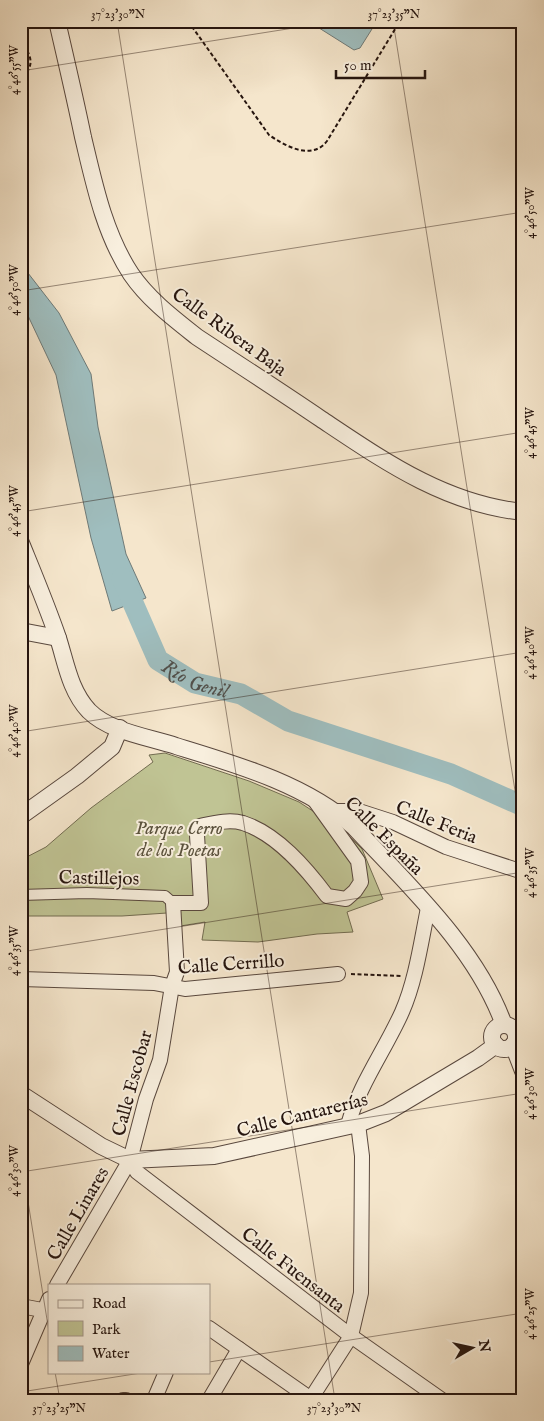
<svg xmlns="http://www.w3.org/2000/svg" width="544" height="1421" viewBox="0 0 544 1421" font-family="'IM FELL English',serif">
	<rect width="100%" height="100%" fill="#f5e6cc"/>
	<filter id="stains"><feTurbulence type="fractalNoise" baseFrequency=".004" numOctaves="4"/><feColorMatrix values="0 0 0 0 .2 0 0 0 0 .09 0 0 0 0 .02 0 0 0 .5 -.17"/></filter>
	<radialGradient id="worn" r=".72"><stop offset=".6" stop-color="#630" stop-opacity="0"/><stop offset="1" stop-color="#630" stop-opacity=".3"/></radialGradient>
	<polygon fill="#c0c494" stroke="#726c51" points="165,753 249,781 299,802 345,832 362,849 383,899 347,912 353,932 317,934 258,942 202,940 205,922 168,928 167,913 122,916 21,916 21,860 46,847 91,808 153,762 149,755"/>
	<g fill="#9fbebf" stroke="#6e7a78">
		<polygon points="308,21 377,21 360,48 354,50"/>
		<polygon points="21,264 59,313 91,374 98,427 126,554 146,598 112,611 91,538 56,375 21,301"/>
	</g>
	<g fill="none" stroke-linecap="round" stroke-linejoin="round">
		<path stroke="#9fbebf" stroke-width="21" id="s1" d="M122 578 158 660 195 683 241 694 288 721 451 774 523 806"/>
		<defs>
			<polyline id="pedestrian" points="21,895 87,893 165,896 173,903"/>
			<g id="minor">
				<polyline points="336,811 359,811 393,822 446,847 523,872"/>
				<polyline points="21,979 154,983 185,989 338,974"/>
				<path d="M348 1125C359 1085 385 1050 402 1012 416 980 421 942 428 908"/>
				<polyline points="130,1160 137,1172 351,1336 442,1400"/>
				<path d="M57 1285 130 1160 146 1099 160 1060 172 986 177 972 173 903H201L197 835 200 826C214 823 229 819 243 823 277 834 306 868 327 896L346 899 355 891 361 882 358 861 315 801"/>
				<polyline points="21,1306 42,1310"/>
				<polyline points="209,1328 311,1399"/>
				<polyline points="21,1364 49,1299"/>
				<polyline points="123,1400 126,1400"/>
				<polyline points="154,1400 166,1372"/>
				<polyline points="209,1400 239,1349"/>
				<polyline points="310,1400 351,1336 361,1293 362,1156 358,1124"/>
			</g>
			<g id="tertiary">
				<path d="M57 21C66 60 75 98 83 137 94 183 104 233 131 274 148 299 173 318 197 337 238 364 280 391 321 419 384 461 445 504 523 512"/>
				<path d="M21 543C34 575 47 606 58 638 66 663 70 691 89 711 110 732 149 737 176 746 238 765 305 784 354 827 409 886 477 949 504 1025"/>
				<polyline points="21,631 58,638"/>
				<polyline points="21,816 77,776 112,747 120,728"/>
				<circle cx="504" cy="1037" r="12"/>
				<polyline points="513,1045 523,1071"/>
				<polyline points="21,1094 101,1146 130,1160 214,1156 358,1124 386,1113 478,1058 496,1045"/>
			</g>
		</defs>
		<use href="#pedestrian" stroke="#59483e" stroke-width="12"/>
		<use href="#minor" stroke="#59483e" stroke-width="16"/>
		<use href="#tertiary" stroke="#59483e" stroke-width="18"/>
		<g stroke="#25140e" stroke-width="2" stroke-dasharray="4 2.5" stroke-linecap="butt">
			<path d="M188 21 269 135C285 146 312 161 327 141L400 21"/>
			<path d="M21 39C30 56 37 63 21 79"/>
			<polyline points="351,974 401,976"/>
		</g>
		<use href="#pedestrian" stroke="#f8efde" stroke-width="10"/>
		<use href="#minor" stroke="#f8efde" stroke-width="14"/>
		<use href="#tertiary" stroke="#f8efde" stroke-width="16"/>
	</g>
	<path fill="none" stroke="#25140e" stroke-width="1" stroke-opacity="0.45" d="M117 21 335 1400M393 21 523 841M21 71 338 21M21 291 523 212M21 512 523 432M21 732 523 652M21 952 523 872M21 1158 49 1332M21 1172 523 1093M209 1362 523 1313M55 1372 60 1400M21 1392 147 1372"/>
	<g text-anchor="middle" stroke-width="4" stroke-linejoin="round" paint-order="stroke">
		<g font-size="19" fill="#25140e" stroke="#f8efde">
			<text transform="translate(230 331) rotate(36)" y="7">Calle Ribera Baja</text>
			<text transform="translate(437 821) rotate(22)" y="7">Calle Feria</text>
			<text transform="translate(385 835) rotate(45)" y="7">Calle España</text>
			<text transform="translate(99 877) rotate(1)" y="7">Castillejos</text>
			<text transform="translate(231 963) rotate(-4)" y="7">Calle Cerrillo</text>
			<text transform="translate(131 1083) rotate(-75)" y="7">Calle Escobar</text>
			<text transform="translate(302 1114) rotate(-14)" y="7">Calle Cantarerías</text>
			<text transform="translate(77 1213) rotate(-60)" y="7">Calle Linares</text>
			<text transform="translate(294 1269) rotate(38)" y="7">Calle Fuensanta</text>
		</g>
		<g font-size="19" font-style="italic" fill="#5b523d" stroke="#f8efde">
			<text x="179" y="834">Parque Cerro<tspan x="179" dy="22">de los Poetas</tspan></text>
		</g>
		<g font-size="20" font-style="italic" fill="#50504c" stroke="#f8efde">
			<text dy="7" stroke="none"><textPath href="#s1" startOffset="132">Río Genil</textPath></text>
		</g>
	</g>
	<rect width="544" height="1421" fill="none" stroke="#f5e6cc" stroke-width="55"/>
	<rect x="48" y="1284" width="162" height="90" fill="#f8efde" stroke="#a4978b"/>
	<rect x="58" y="1300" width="25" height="8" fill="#f8efde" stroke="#a4978b"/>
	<text x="92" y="1308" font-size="15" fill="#25140e">Road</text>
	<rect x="58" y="1321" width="25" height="15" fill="#c0c494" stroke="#a4978b"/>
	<text x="92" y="1334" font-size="15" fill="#25140e">Park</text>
	<rect x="58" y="1346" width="25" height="15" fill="#9fbebf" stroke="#a4978b"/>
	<text x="92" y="1358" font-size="15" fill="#25140e">Water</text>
	<g transform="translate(472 1348) rotate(81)" stroke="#f8efde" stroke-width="4" paint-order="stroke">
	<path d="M0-4L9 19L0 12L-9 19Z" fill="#25140e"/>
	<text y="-8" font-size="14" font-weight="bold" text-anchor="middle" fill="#25140e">N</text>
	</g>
	<path d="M336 70v8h89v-8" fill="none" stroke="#25140e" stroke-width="2.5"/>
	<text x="344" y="70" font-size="15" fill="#25140e" stroke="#f8efde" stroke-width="4" paint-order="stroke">50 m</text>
	<rect x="28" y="28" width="488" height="1366" fill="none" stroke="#25140e" stroke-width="2"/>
	<g font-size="12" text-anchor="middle" fill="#25140e">
		<text x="118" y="18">37°23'30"N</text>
		<text x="394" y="18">37°23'35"N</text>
		<text transform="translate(14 70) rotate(-90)" y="4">4°46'55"W</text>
		<text transform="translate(530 213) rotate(-90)" y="4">4°46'50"W</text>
		<text transform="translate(14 290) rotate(-90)" y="4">4°46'50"W</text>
		<text transform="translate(530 433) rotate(-90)" y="4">4°46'45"W</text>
		<text transform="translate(14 511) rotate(-90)" y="4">4°46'45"W</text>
		<text transform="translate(530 653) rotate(-90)" y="4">4°46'40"W</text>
		<text transform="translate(14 731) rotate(-90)" y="4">4°46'40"W</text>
		<text transform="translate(530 873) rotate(-90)" y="4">4°46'35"W</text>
		<text transform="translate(14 951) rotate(-90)" y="4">4°46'35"W</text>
		<text transform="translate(530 1094) rotate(-90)" y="4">4°46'30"W</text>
		<text transform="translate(14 1171) rotate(-90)" y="4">4°46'30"W</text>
		<text transform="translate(530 1314) rotate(-90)" y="4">4°46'25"W</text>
		<text x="59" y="1412">37°23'25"N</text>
		<text x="334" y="1412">37°23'30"N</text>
	</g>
	<rect width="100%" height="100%" filter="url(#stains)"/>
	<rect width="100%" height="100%" fill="url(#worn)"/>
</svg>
